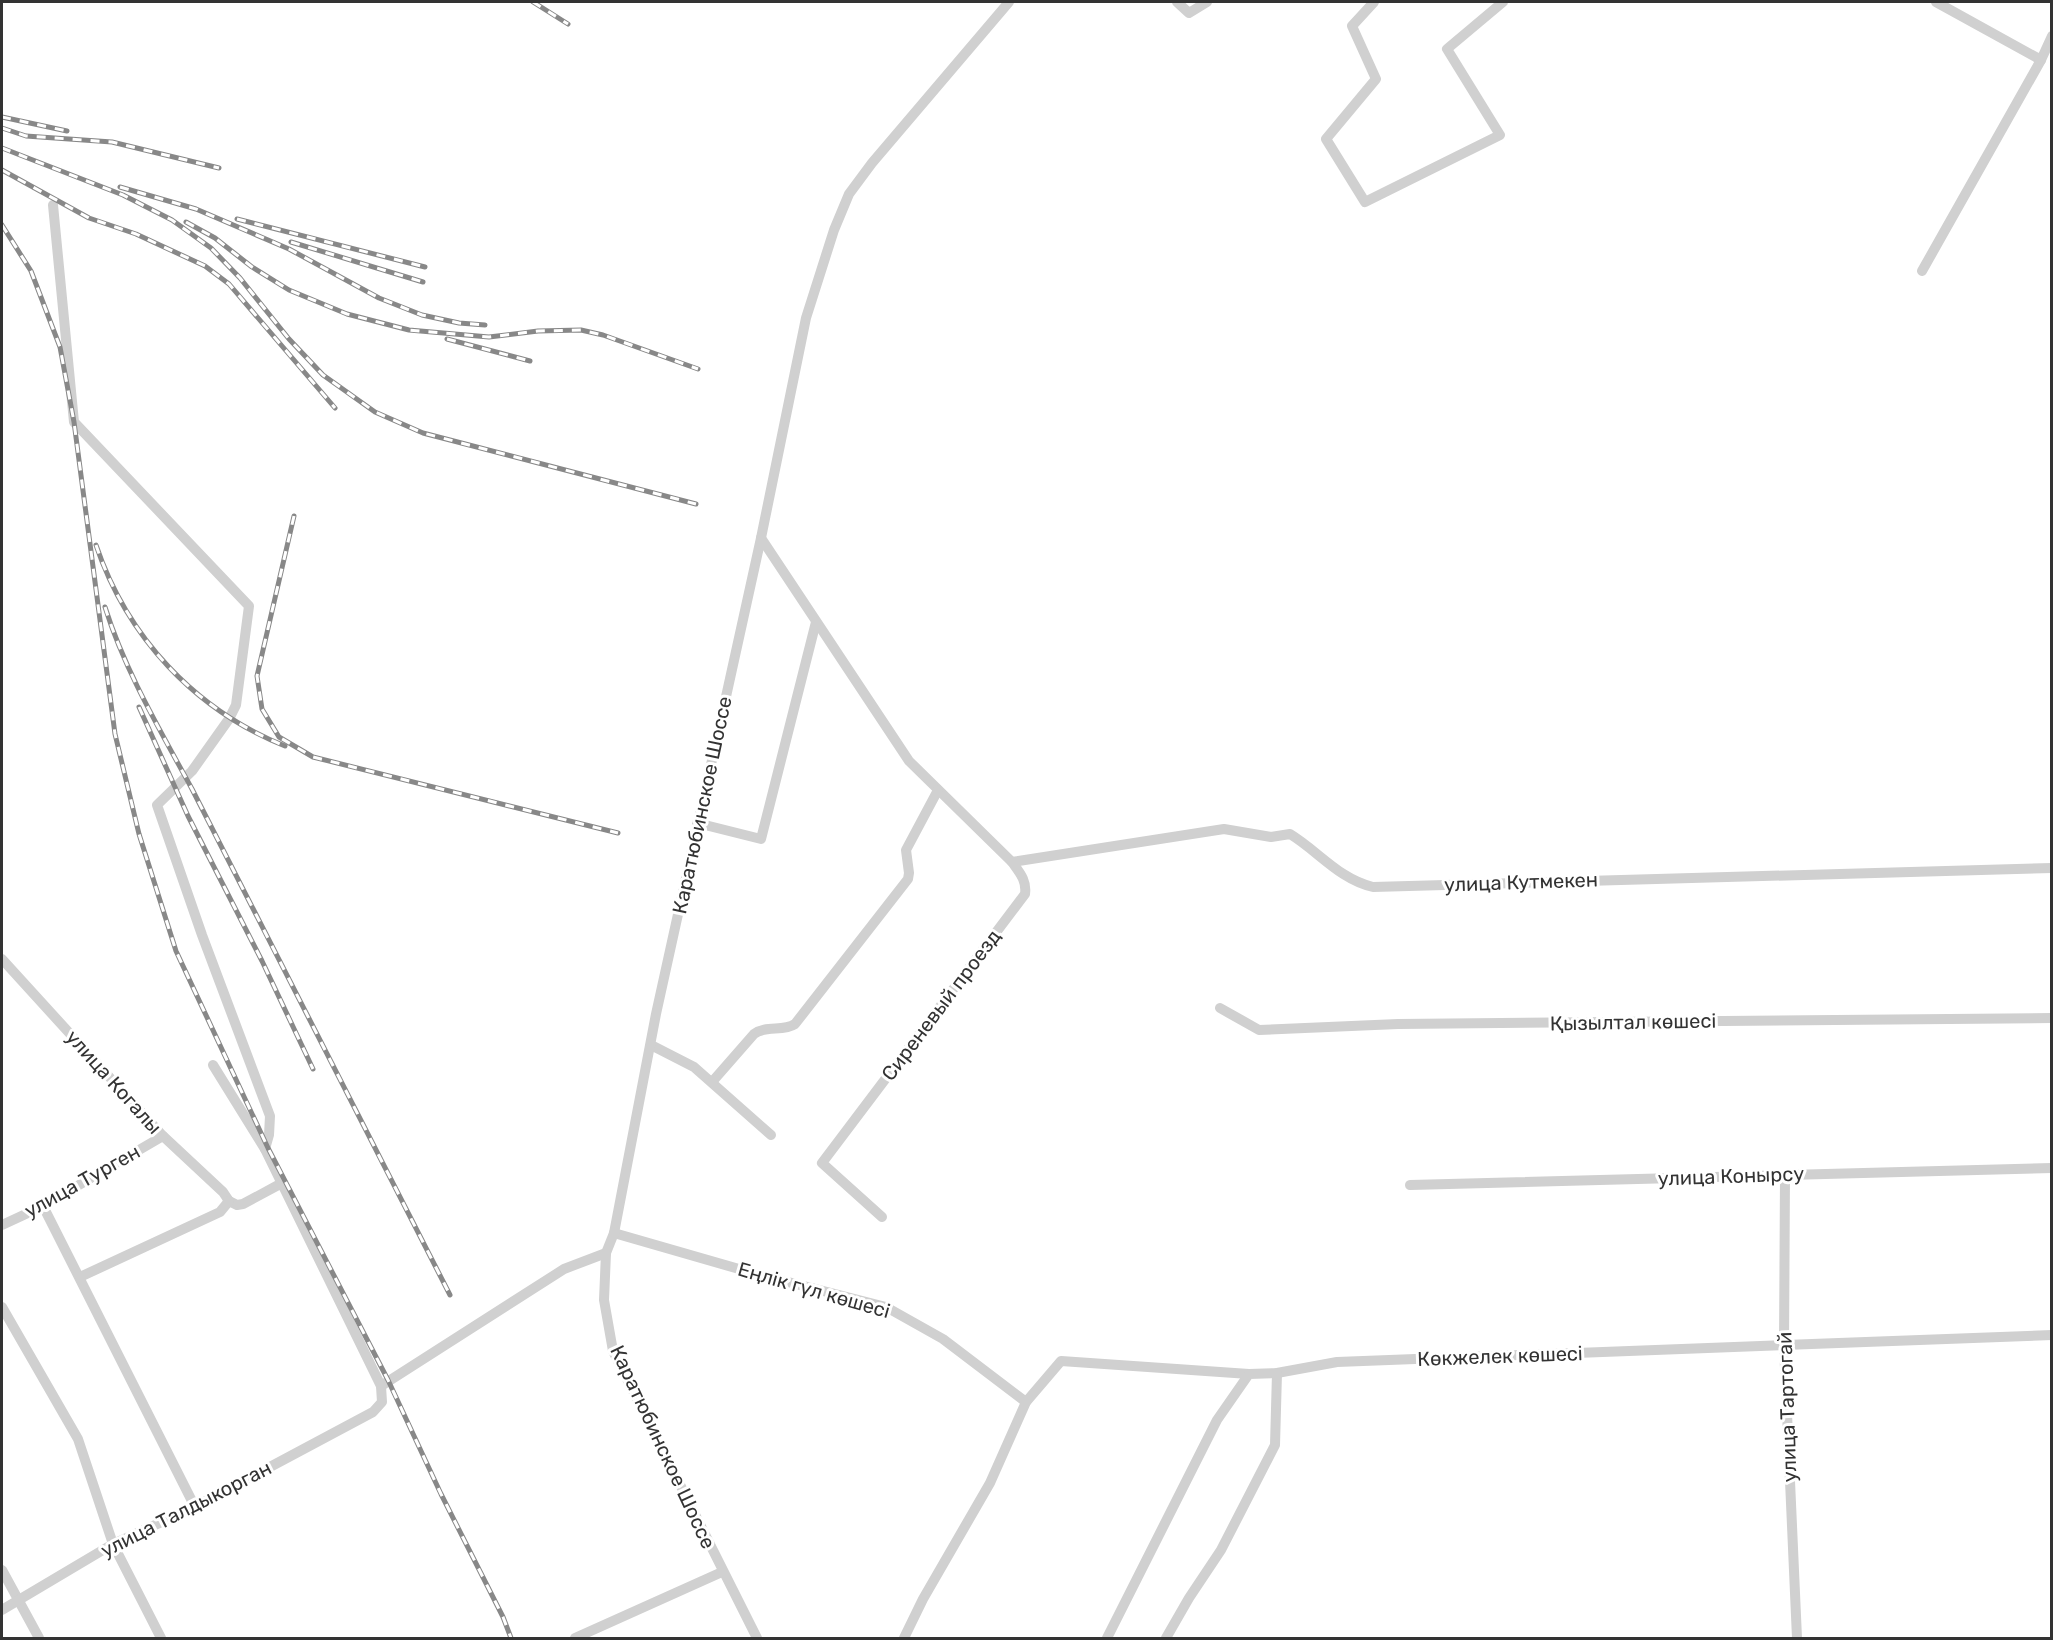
<svg xmlns="http://www.w3.org/2000/svg" width="2053" height="1640" viewBox="0 0 2053 1640" font-family="Rubik,sans-serif">
	<rect width="100%" height="100%" fill="#fff"/>
	<g fill="none" stroke-linecap="round" stroke-linejoin="round">
		<g stroke="#d0d0d0" stroke-width="10">
			<polyline points="1177,2 1189,13 1207,2"/>
			<polyline points="1374,2 1352,26 1376,79 1326,139 1365,202 1500,135 1447,49 1503,2"/>
			<polyline points="1936,2 2041,60 2052,36"/>
			<polyline points="53,205 74,422 249,606 236,705 229,719 192,771 157,805 202,935 270,1116 269,1135 265,1149"/>
			<polyline points="1922,271 2041,60"/>
			<path d="M761 538 909 761 1012 862C1019 872 1027 880 1025 894L822 1163 882 1217"/>
			<polyline points="697,823 761,839 816,622"/>
			<path d="M1012 862 1224 829 1271 837 1290 834C1318 851 1339 879 1373 887L2052 868"/>
			<polyline points="2,959 163,1136 223,1192 229,1201"/>
			<polyline points="1220,1008 1259,1030 1398,1024 2052,1018"/>
			<polyline points="651,1045 694,1067 771,1135"/>
			<path d="M712 1082 754 1034C766 1025 783 1032 795 1024L908 879 909 873 906 850 938 790"/>
			<polyline points="1785,1175 1784,1346 1797,1638"/>
			<polyline points="1410,1185 2052,1168"/>
			<polyline points="229,1201 237,1205 243,1204 282,1183"/>
			<polyline points="43,1206 195,1507"/>
			<polyline points="2,1225 43,1206 163,1136"/>
			<polyline points="614,1233 753,1273 886,1307 943,1339 1026,1402"/>
			<polyline points="80,1277 220,1212 229,1201"/>
			<polyline points="2,1307 78,1439 113,1544 161,1638"/>
			<polyline points="381,1386 564,1269 606,1253"/>
			<polyline points="2,1570 39,1638"/>
			<polyline points="2,1610 113,1544 195,1507 373,1412 382,1402 381,1386 265,1149 213,1065"/>
			<polyline points="575,1638 722,1572"/>
			<polyline points="757,1638 613,1351 604,1300 606,1253 614,1233 656,1014 761,538 806,318 834,230 849,194 872,163 1009,2"/>
			<polyline points="904,1638 923,1599 990,1483 1026,1402 1061,1361 1249,1374"/>
			<polyline points="1107,1638 1217,1420 1249,1374 1277,1373 1337,1362 2052,1335"/>
			<polyline points="1166,1638 1189,1598 1221,1550 1275,1445 1277,1373"/>
		</g>
		<defs>
			<g id="rail">
				<polyline points="533,2 568,24"/>
				<polyline points="2,117 67,131"/>
				<polyline points="2,128 26,136 112,142 219,168"/>
				<polyline points="2,148 123,195 172,220 211,248 240,278 289,339 323,375 375,412 423,433 696,504"/>
				<polyline points="2,170 89,218 136,234 205,266 229,284 335,408"/>
				<polyline points="120,187 196,209 289,249 379,298 422,315 459,323 485,325"/>
				<polyline points="237,219 425,267"/>
				<polyline points="186,222 215,238 252,267 289,290 347,314 409,330 489,337 538,331 581,330 603,335 698,369"/>
				<polyline points="2,225 31,271 60,347 74,422 115,734 139,834 176,951 268,1148 388,1380 441,1494 503,1617 511,1638"/>
				<polyline points="291,242 423,282"/>
				<polyline points="447,339 530,361"/>
				<polyline points="294,516 257,676 262,709 279,737 313,757 618,833"/>
				<path d="M96 545C127 637 195 710 285 746"/>
				<path d="M105 607C125 671 160 730 192 789L450 1295"/>
				<polyline points="139,707 188,816 262,961 313,1069"/>
			</g>
		</defs>
		<use href="#rail" stroke="#888" stroke-width="5"/>
		<use href="#rail" stroke="#fff" stroke-width="3" stroke-dasharray="9" stroke-linecap="butt"/>
	</g>
	<g text-anchor="middle" stroke-width="6" stroke-linejoin="round" paint-order="stroke">
		<g font-size="20" fill="#333" stroke="#fff">
			<text transform="translate(702 805) rotate(-78)" y="7">Каратюбинское Шоссе</text>
			<text transform="translate(1521 882) rotate(-2)" y="7">улица Кутмекен</text>
			<text transform="translate(941 1005) rotate(-53)" y="7">Сиреневый проезд</text>
			<text transform="translate(1633 1022) rotate(-1)" y="7">Қызылтал көшесі</text>
			<text transform="translate(114 1082) rotate(48)" y="7">улица Когалы</text>
			<text transform="translate(1731 1176) rotate(-2)" y="7">улица Конырсу</text>
			<text transform="translate(82 1181) rotate(-29)" y="7">улица Турген</text>
			<text transform="translate(814 1290) rotate(16)" y="7">Еңлік гүл көшесі</text>
			<text transform="translate(1500 1356) rotate(-2)" y="7">Көкжелек көшесі</text>
			<text transform="translate(1787 1407) rotate(-92)" y="7">улица Тартогай</text>
			<text transform="translate(663 1447) rotate(65)" y="7">Каратюбинское Шоссе</text>
			<text transform="translate(186 1509) rotate(-27)" y="7">улица Талдыкорган</text>
		</g>
	</g>
	<rect width="2053" height="1640" fill="none" stroke="#333333" stroke-width="6"/>
</svg>
